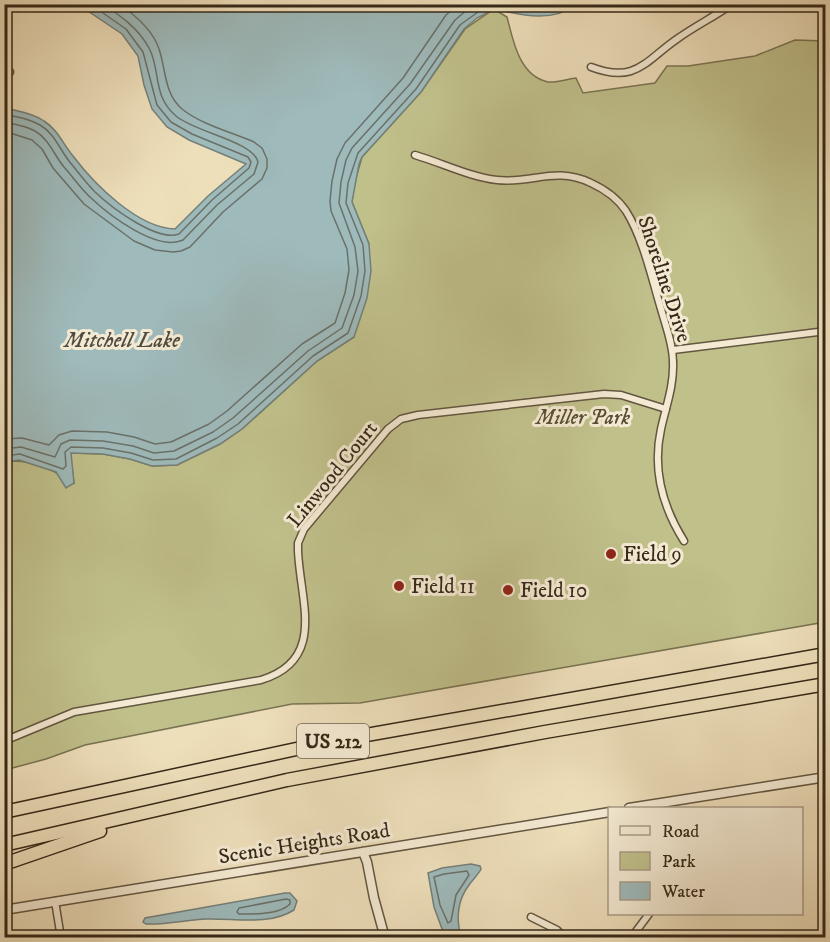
<svg xmlns="http://www.w3.org/2000/svg" width="830" height="942" viewBox="0 0 830 942" font-family="'IM FELL DW Pica',serif">
	<rect width="100%" height="100%" fill="#eedfbb"/>
	<filter id="stains"><feTurbulence type="fractalNoise" baseFrequency=".00333" numOctaves="4"/><feColorMatrix values="0 0 0 0 .2 0 0 0 0 .09 0 0 0 0 .02 0 0 0 .5 -.17"/></filter>
	<radialGradient id="worn" r=".72"><stop offset=".6" stop-color="#630" stop-opacity="0"/><stop offset="1" stop-color="#630" stop-opacity=".3"/></radialGradient>
	<path fill="#c0c08b" stroke="#7a7452" stroke-width="1.5" d="M494 9 507 17C513 40 519 76 548 82 556 83 568 79 576 78L583 93 655 83 667 66H688L755 56 795 40 825 41V622L360 703 292 704 85 745 46 759 5 770V462C30 458 53 470 74 483L70 453 103 454 130 459 152 466 177 465 220 444 242 429 317 361 354 337 369 244 352 202 354 185 362 157 421 92 465 29Z"/>
	<g fill="#9ebabb" stroke="#74807a" stroke-width="1.5">
		<path d="M79 5H576C552 23 521 15 494 9L477 18 464 29 421 92 362 157 359 164 352 202 369 244 371 271 367 298 354 337 317 361 242 429 220 444 177 465 152 466 130 459 103 454 71 453 74 483 66 488 56 472 19 460 5 462V108C17 111 33 113 44 121 58 130 63 144 73 156 95 185 138 228 175 229L208 196 246 164 189 140 167 127 152 109 144 85 138 56 122 34Z"/>
		<path d="M471 864 480 866 481 869C478 875 473 879 469 885 457 901 456 919 461 937H445L434 907 428 873 442 868Z"/>
		<path d="M285 893H290L297 901 294 910C269 926 234 918 207 919 186 920 166 925 146 924L143 922 145 918Z"/>
	</g>
	<g fill="none" stroke-linecap="round" stroke-linejoin="round">
		<g stroke="#6a716a" stroke-width="1.5">
			<path d="M502 4C527 10 541 11 565 4"/>
			<path d="M4 115C16 116 29 119 40 125 54 133 59 148 69 161 77 171 86 183 95 192 112 208 157 242 179 234L212 200 249 168 251 162 248 157 192 134 171 122 157 105 143 52 126 29 90 4"/>
			<path d="M4 122C15 124 26 126 35 131 49 139 54 155 64 167 73 177 81 189 91 198 109 215 157 252 183 240L217 205 254 174 258 162C253 141 194 132 176 116 152 96 161 70 149 48 138 28 122 17 103 4"/>
			<path d="M4 131 32 140 42 149 53 168 84 204 134 241 155 250 173 252 181 251 190 247 223 212 262 179 267 168V159L262 148 254 142C231 132 202 125 182 109 164 94 166 69 159 49 153 30 135 15 119 4"/>
			<polyline points="4,439 22,438 49,445 59,435 72,431 107,432 134,437 155,444 171,442 209,424 227,411 302,344 335,323 345,293 349,270 347,249 331,211 330,201 332,181 337,159 345,143 403,78 446,15 459,4"/>
			<polyline points="4,449 21,447 55,457 61,444 70,440 103,441 133,446 154,453 174,451 213,432 233,418 308,351 342,328 354,295 358,271 355,247 339,203 341,182 346,160 352,148 410,84 455,20 474,4"/>
			<polyline points="4,456 20,454 63,469 66,466 65,452 71,447 103,448 131,453 153,460 176,459 217,438 238,424 313,356 348,333 361,296 365,271 363,245 346,203 348,183 358,153 416,89 460,25 489,4"/>
			<polygon points="467,871 469,875 456,895 451,921 448,923 440,905 434,877 444,874"/>
			<path d="M286 899 290 900V904C279 915 255 914 239 914L237 912 239 908Z"/>
		</g>
		<defs>
			<g id="minor">
				<polyline points="4,66 10,72"/>
				<path d="M591 67C636 84 645 61 677 39 695 26 714 17 732 4"/>
				<path d="M415 155C442 163 470 177 497 180 532 184 555 166 591 183 604 189 618 199 626 211 643 238 652 279 661 309 666 327 673 344 673 362 674 386 666 406 661 429 652 470 662 506 684 541"/>
				<polyline points="673,350 826,331"/>
				<path d="M4 741 74 712 261 680C327 660 300 601 298 551V543L304 529 388 429 401 419 418 415 604 394 621 395 666 409"/>
				<polyline points="55,901 61,938"/>
				<polyline points="531,917 557,930 565,938"/>
				<polyline points="631,938 649,914"/>
			</g>
			<g id="tertiary">
				<polyline points="629,808 826,777"/>
				<polyline points="363,852 367,862 374,898 385,938"/>
				<polyline points="4,910 610,812"/>
			</g>
			<g id="motorway">
				<polyline points="4,812 338,740 826,654"/>
				<polyline points="4,845 287,780 545,732 826,684"/>
				<polyline points="4,864 100,831"/>
			</g>
		</defs>
		<use href="#minor" stroke="#635641" stroke-width="9"/>
		<use href="#tertiary" stroke="#635641" stroke-width="11"/>
		<use href="#motorway" stroke="#352818" stroke-width="15"/>
		<use href="#minor" stroke="#f4ead3" stroke-width="6"/>
		<use href="#tertiary" stroke="#f4ead3" stroke-width="8"/>
		<use href="#motorway" stroke="#eedfbb" stroke-width="12"/>
	</g>
	<g fill="#8f2418" stroke="#f4ead3" stroke-width="2">
		<circle cx="611" cy="554" r="6"/>
		<circle cx="399" cy="586" r="6"/>
		<circle cx="508" cy="590" r="6"/>
	</g>
	<g text-anchor="middle" stroke-width="6" stroke-linejoin="round" paint-order="stroke">
		<rect fill="#f4ead3" stroke="#6e6250" stroke-width="1.5" x="297" y="724" width="72" height="34" rx="4.5"/>
		<g font-size="20" font-weight="bold" fill="#352818">
			<text x="333" y="748">US 212</text>
		</g>
		<g font-size="21" fill="#352818" stroke="#f4ead3">
			<text transform="translate(665 279) rotate(72)" y="7">Shoreline Drive</text>
			<text transform="translate(332 474) rotate(-51)" y="7">Linwood Court</text>
			<text transform="translate(304 843) rotate(-9)" y="7">Scenic Heights Road</text>
		</g>
		<g font-size="21" font-style="italic" fill="#584e35" stroke="#f4ead3">
			<text x="583" y="424">Miller Park</text>
		</g>
		<g font-size="21" fill="#352818" stroke="#f4ead3" text-anchor="start">
			<text x="623" y="561">Field 9</text>
			<text x="411" y="593">Field 11</text>
			<text x="520" y="597">Field 10</text>
		</g>
		<g font-size="22" font-style="italic" fill="#4f4c41" stroke="#f4ead3">
			<text x="122" y="347">Mitchell Lake</text>
		</g>
	</g>
	<rect width="830" height="942" fill="none" stroke="#eedfbb" stroke-width="24"/>
	<rect x="6" y="6" width="818" height="930" fill="none" stroke="#352818" stroke-width="3"/>
	<rect x="12" y="12" width="806" height="918" fill="none" stroke="#352818" stroke-width="1.5"/>
	<rect x="608" y="807" width="195" height="108" fill="#f4ead3" stroke="#a89c88" stroke-width="1.5"/>
	<rect x="620" y="826" width="30" height="9" fill="#f4ead3" stroke="#a89c88" stroke-width="1.5"/>
	<text x="662" y="837" font-size="18" fill="#352818">Road</text>
	<rect x="620" y="852" width="30" height="18" fill="#c0c08b" stroke="#a89c88" stroke-width="1.5"/>
	<text x="662" y="867" font-size="18" fill="#352818">Park</text>
	<rect x="620" y="882" width="30" height="18" fill="#9ebabb" stroke="#a89c88" stroke-width="1.5"/>
	<text x="662" y="897" font-size="18" fill="#352818">Water</text>
	<rect width="100%" height="100%" filter="url(#stains)"/>
	<rect width="100%" height="100%" fill="url(#worn)"/>
</svg>
